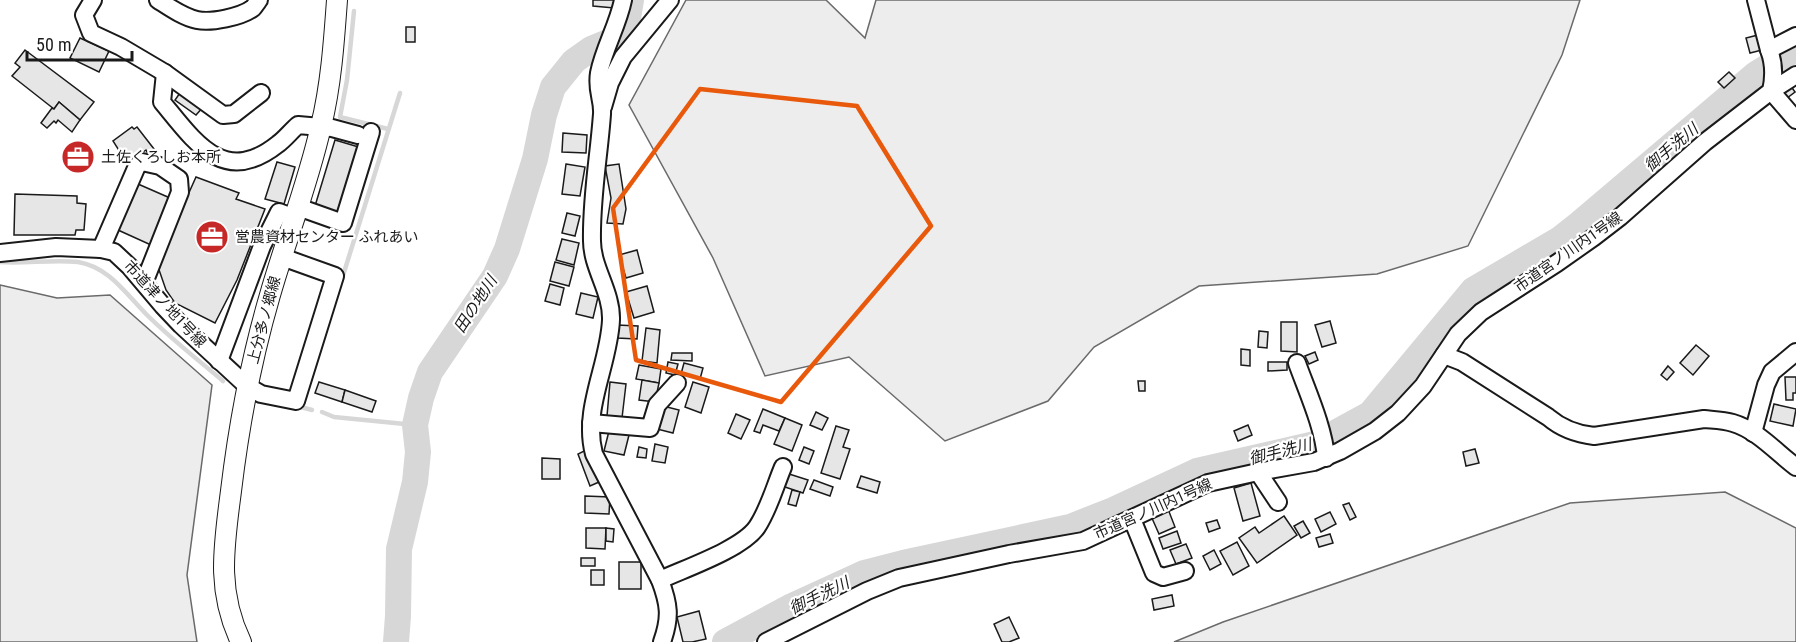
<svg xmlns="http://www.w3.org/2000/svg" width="1796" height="642" viewBox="0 0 1796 642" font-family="'Roboto Condensed','Noto Sans JP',sans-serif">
	<rect width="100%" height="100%" fill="#fff"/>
	<g fill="#ededed" stroke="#6a6a6a" stroke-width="1.5">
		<polygon points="686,0 826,0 865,38 876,0 1580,0 1562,55 1468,246 1377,274 1199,286 1094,347 1048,401 945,441 849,357 765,376 713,258 629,105"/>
		<polygon points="0,285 57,298 110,295 212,385 187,575 197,642 0,642"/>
		<polygon points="1725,492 1796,528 1796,642 1174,642 1223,622 1570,503"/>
	</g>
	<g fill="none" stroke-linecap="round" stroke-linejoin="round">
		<g stroke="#d7d7d7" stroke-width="4.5">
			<polyline points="354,11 347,80 340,117 388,129"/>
			<path d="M0 262C26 264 52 259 78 262 109 267 126 294 146 314 170 338 197 359 223 381"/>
			<polyline points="341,282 400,93"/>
			<polyline points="297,406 312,410"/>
			<polyline points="322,412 334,417 415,425"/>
		</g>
		<g stroke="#d7d7d7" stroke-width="26">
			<polyline points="396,642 398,616 399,549 415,482 418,452 415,425 421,398 430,372 495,276 507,249 535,159 544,115 553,87 574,61 591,49 618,38 628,18 631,0"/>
			<polyline points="725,642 792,606 864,573 903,563 1070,527 1113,510 1197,471 1315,444 1370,414 1473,290 1560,239 1579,224 1756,74 1796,49"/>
		</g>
	</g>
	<g fill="#e6e6e6" stroke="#1a1a1a" stroke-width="1.5">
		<polygon points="593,0 615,0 614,8 593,6"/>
		<rect x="406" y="27" width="9" height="15"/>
		<polygon points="1758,35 1762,50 1750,53 1746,38"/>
		<polygon points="80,38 109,51 99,72 70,58"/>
		<polygon points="25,50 94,102 80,120 59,102 54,109 12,76 20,67 15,63"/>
		<polygon points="1729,72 1735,78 1724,88 1718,82"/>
		<polygon points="1790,85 1795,92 1787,98 1782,92"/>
		<polygon points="182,90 204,106 196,115 175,100"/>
		<polygon points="59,102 80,120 72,132 58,120 56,123 54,121 47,128 41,123 52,108 54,109"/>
		<polygon points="132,127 134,129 137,127 154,149 148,154 146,150 127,163 113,141"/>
		<polygon points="563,133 587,135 586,153 562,152"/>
		<polygon points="335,140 362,148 338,213 315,206"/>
		<polygon points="277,162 295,167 284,204 265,199"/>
		<polygon points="566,164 585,167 580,196 562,194"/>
		<polygon points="619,164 626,209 623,224 607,223 611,198 605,166"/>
		<polygon points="196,177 239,193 236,199 265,209 237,280 215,323 175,303 166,290 157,264"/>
		<polygon points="138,184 170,198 151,245 118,230"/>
		<polygon points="15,194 77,196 77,203 86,204 84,230 76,230 75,235 14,235"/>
		<polygon points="567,213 580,216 575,236 562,233"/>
		<polygon points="562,239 579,243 574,265 556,260"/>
		<polygon points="637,250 643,273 626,278 619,255"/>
		<polygon points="555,262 574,267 569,286 550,281"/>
		<polygon points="550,284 564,288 560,305 545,301"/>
		<polygon points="647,286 654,312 634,318 626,292"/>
		<polygon points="581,293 598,297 593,318 576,314"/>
		<polygon points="1330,321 1336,343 1322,347 1315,325"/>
		<polygon points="1281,322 1297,322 1297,352 1281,351"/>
		<polygon points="617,325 638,326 637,339 617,338"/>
		<polygon points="646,328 660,330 657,363 642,361"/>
		<polygon points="1259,331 1268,332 1267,348 1258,347"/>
		<polygon points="1696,345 1709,356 1693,375 1680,363"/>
		<polygon points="1241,349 1250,350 1250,366 1241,365"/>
		<polygon points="1315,352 1318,360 1309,364 1305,356"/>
		<polygon points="672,353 692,353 692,361 671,360"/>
		<polygon points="668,362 678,364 675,375 666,373"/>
		<polygon points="1268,362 1287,362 1287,370 1268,371"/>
		<polygon points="684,363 703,368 700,379 681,374"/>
		<polygon points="639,365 661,369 659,383 636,379"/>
		<polygon points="1668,366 1674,372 1667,380 1661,375"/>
		<polygon points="1785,377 1796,377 1796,393 1793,393 1793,400 1786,400"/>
		<polygon points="642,380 659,383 655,402 639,400"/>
		<polygon points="1138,381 1145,381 1145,391 1139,391"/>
		<polygon points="319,382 345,390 342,402 315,393"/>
		<polygon points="610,382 626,384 622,418 607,416"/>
		<polygon points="693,382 709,387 701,413 685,407"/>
		<polygon points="345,390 376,401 372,412 342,402"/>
		<polygon points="1774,404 1796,409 1793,426 1770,421"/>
		<polygon points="663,406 679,410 673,433 657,429"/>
		<polygon points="763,409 785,418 779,431 763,425 760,433 754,431"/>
		<polygon points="816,412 828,418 822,430 810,425"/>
		<polygon points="736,414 750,420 741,439 728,433"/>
		<polygon points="785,418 802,425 792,451 774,444"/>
		<polygon points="1248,425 1252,435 1238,441 1234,431"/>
		<polygon points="836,426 849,430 843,447 850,449 840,479 821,473"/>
		<polygon points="609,431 629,435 624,455 604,451"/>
		<polygon points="655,444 668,447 665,463 652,461"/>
		<polygon points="639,447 647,449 646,458 637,457"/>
		<polygon points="804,447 814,451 809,464 799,460"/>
		<polygon points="1475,449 1479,463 1466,466 1463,452"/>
		<polygon points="586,450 599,482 590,486 578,454"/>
		<polygon points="542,458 560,459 560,479 542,479"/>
		<polygon points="786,473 808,480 803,493 782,486"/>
		<polygon points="861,476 880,482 877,493 857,487"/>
		<polygon points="814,480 833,487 830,496 810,489"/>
		<polygon points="1251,483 1260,516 1243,521 1234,488"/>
		<polygon points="792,490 800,492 796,506 788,504"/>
		<polygon points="585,496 610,497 609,514 585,513"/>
		<polygon points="1349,503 1356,517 1350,520 1343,505"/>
		<polygon points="1168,509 1175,527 1159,534 1151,516"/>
		<polygon points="1330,512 1336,524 1321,532 1315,519"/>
		<polygon points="1284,516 1297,535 1257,563 1239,538 1255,527 1259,533"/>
		<polygon points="1217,520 1220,528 1209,532 1206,523"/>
		<polygon points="1303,521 1310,533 1301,538 1294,526"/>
		<polygon points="586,528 606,528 605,549 586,548"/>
		<polygon points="606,528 614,529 613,542 606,541"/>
		<polygon points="1177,531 1181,543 1163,549 1159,538"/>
		<polygon points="1330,534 1333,543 1319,547 1316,538"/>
		<polygon points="1237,542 1249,566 1233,575 1220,551"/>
		<polygon points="1186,544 1192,558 1176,564 1170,550"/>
		<polygon points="1214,550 1221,564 1210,570 1203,556"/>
		<rect x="581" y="558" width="14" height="8"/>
		<rect x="619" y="562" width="22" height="27"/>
		<rect x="591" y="570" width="13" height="15"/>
		<polygon points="1172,595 1174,606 1154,610 1152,599"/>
		<polygon points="699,611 706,639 692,642 683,642 677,617"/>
		<polygon points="1009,617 1019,638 1009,642 1002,642 994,624"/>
	</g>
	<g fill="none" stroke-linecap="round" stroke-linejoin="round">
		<defs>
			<g id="minor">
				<polyline points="93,0 84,15 91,33 121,47 165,73 223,115 234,114 261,93"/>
				<path d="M158 0C169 7 183 17 197 20 211 23 241 17 253 8 254 7 258 1 259 0"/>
				<path d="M623 0C618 25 604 48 599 73 596 91 603 99 602 114 599 156 591 198 592 241 592 268 612 292 611 320 609 365 582 409 594 454L660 580C669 604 671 617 662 642"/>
				<polyline points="1756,0 1769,50"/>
				<path d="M165 73 162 102C195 142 224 187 278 144 285 139 291 131 298 125L332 128 358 135"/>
				<polyline points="1796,75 1771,91 1796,120"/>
				<polyline points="603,107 610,83 623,57 670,0"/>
				<polyline points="298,207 343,223 371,132"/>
				<polyline points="101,249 137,166 142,162 160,166 179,179 180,192 144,283"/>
				<polyline points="0,253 56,247 101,249 114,252 130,267 163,306 181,325 247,386 261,394 296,401 335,276 282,257"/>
				<path d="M1444 355 1462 362 1548 417C1562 429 1576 434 1594 436L1704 419C1714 420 1723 420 1733 423 1757 430 1776 452 1796 467"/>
				<polyline points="219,361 262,246 279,212 295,218"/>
				<path d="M1297 363C1307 391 1324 428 1326 458"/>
				<polyline points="591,423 650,428 657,405 677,383"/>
				<polyline points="1753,433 1766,385 1772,372 1796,352"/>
				<polyline points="1258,472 1278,502"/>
				<polyline points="1132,519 1154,573 1163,577 1185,571"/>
				<path d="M660 580C686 568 742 549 757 527 769 509 775 486 783 467"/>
				<path d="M766 642 867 591 899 578 1009 554 1083 541 1208 483 1258 472 1314 462 1340 451 1375 431 1398 413 1423 386 1458 334 1481 312 1557 263 1594 237 1620 217 1705 142 1771 91C1774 78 1774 63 1769 50L1796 36"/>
			</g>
			<path id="major" d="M241 642C216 590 224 546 231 491 239 424 251 360 270 295 286 239 308 184 321 126 331 85 334 42 337 0"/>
		</defs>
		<use href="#minor" stroke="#1a1a1a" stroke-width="20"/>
		<use href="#major" stroke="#1a1a1a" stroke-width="22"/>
		<use href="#minor" stroke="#fff" stroke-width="16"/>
		<use href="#major" stroke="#fff" stroke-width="20"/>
	</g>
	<path fill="none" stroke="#e8590c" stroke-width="4.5" stroke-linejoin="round" d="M700 89 857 106 931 226 781 402 636 360 613 208Z"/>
	<defs>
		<symbol id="office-disc" viewBox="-11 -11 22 22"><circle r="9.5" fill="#c62828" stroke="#fff"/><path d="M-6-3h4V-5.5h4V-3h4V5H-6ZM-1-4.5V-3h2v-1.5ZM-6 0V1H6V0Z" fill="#fff"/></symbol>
	</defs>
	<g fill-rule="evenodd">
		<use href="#office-disc" x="59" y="138" width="38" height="38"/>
		<use href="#office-disc" x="193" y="218" width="38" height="38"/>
	</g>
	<g text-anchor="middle" stroke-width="4.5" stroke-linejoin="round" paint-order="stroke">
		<g font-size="15" fill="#1a1a1a" stroke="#fff" text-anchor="start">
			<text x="101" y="162">土佐くろしお本所</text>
			<text x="235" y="242">営農資材センター ふれあい</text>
		</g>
		<g font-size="15" fill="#1a1a1a" stroke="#fff">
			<text transform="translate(1568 252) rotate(-35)" y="5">市道宮ノ川内1号線</text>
			<text transform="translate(165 304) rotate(47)" y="5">市道津ノ地1号線</text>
			<text transform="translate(264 320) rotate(-75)" y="5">上分多ノ郷線</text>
			<text transform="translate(1153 509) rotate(-24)" y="5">市道宮ノ川内1号線</text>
		</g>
		<g font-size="16" font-style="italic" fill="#1a1a1a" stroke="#fff">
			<text transform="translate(1671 147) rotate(-40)" y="6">御手洗川</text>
			<text transform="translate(475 304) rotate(-57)" y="6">田の地川</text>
			<text transform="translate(1280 451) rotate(-14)" y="6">御手洗川</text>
			<text transform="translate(819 595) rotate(-26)" y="6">御手洗川</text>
		</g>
	</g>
	<path d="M27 51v9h105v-9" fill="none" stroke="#1a1a1a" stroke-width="3"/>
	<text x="36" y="51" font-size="18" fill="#1a1a1a" stroke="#ffffff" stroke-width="4.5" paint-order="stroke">50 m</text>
</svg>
